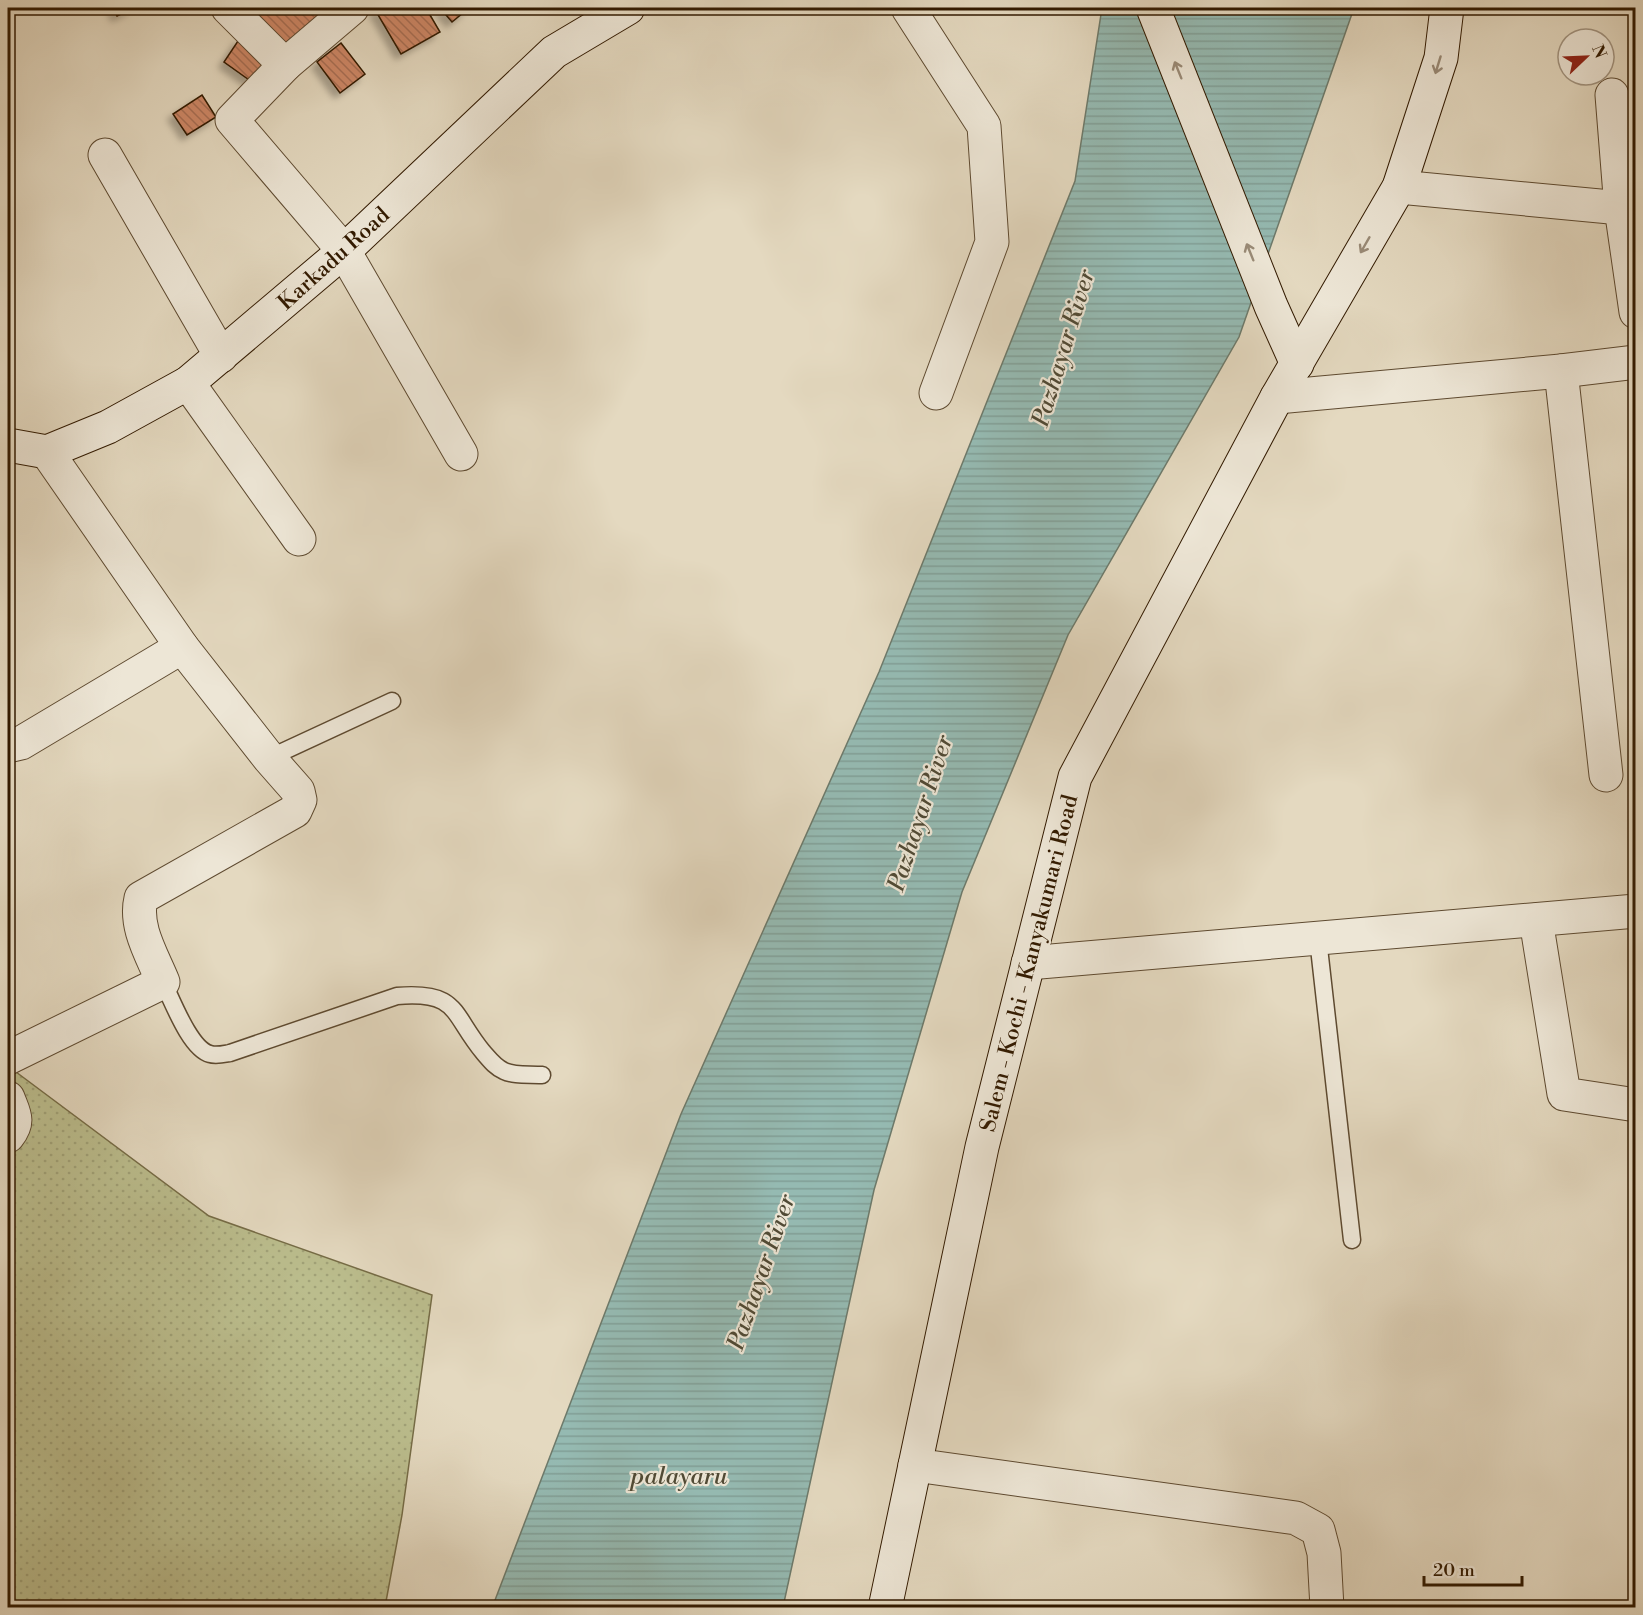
<svg xmlns="http://www.w3.org/2000/svg" width="1643" height="1615" viewBox="0 0 1643 1615" font-family="'Libre Bodoni',serif">
	<defs>
		<pattern id="grass-dots" width="8" height="8" patternUnits="userSpaceOnUse" patternTransform="scale(1.5)"><rect width="8" height="8" fill="#bbbd8d"/><path d="M2 2h.1M6 6h.1" fill="none" stroke="#a1a278" stroke-width="1.8" stroke-linecap="round"/></pattern>
		<pattern id="water-rules" width="6" height="5" patternUnits="userSpaceOnUse" patternTransform="scale(1.5)"><rect width="6" height="5" fill="#95bab2"/><path d="M0 2.5h6" fill="none" stroke="#819f97"/></pattern>
		<pattern id="building-back-hatch" width="6" height="6" patternUnits="userSpaceOnUse" patternTransform="scale(1.5)"><rect width="6" height="6" fill="#cd8766"/><path d="M-1 5l2 2M0 0l6 6M5-1l2 2" fill="none" stroke="#a76e52"/></pattern>
		<filter id="shadow"><feDropShadow dx="-5.5" dy="5.5" stdDeviation="3" flood-color="#0004"/></filter>
	</defs>
	<rect width="100%" height="100%" fill="#e4d9c0"/>
	<filter id="stains"><feTurbulence type="fractalNoise" baseFrequency=".00333" numOctaves="4"/><feColorMatrix values="0 0 0 0 .2 0 0 0 0 .09 0 0 0 0 .02 0 0 0 .5 -.17"/></filter>
	<radialGradient id="worn" r=".72"><stop offset=".6" stop-color="#630" stop-opacity="0"/><stop offset="1" stop-color="#630" stop-opacity=".3"/></radialGradient>
	<polygon fill="url(#grass-dots)" stroke="#766c46" stroke-width="1.5" points="8,1066 209,1216 432,1295 402,1515 385,1607 8,1607"/>
	<polygon fill="url(#water-rules)" stroke="#6d7a6b" stroke-width="1.5" points="1102,8 1354,8 1239,337 1068,635 962,892 874,1190 783,1607 492,1608 681,1114 879,672 1075,181"/>
	<g fill="url(#building-back-hatch)" stroke="#321a00" stroke-width="1.5" filter="url(#shadow)">
		<polygon points="113,8 134,8 117,16"/>
		<polygon points="256,8 333,8 294,51 251,13"/>
		<polygon points="374,8 426,8 440,32 401,54"/>
		<polygon points="440,8 469,8 452,22"/>
		<polygon points="240,38 269,58 252,82 224,62"/>
		<polygon points="341,43 365,74 340,93 317,62"/>
		<polygon points="202,95 216,117 187,135 173,114"/>
	</g>
	<g fill="none" stroke-linecap="round" stroke-linejoin="round">
		<defs>
			<g id="lane">
				<polyline points="269,758 392,701"/>
				<polyline points="1318,939 1352,1240"/>
				<path d="M163 982C172 1000 190 1049 210 1054 216 1056 224 1054 230 1053L397 996C459 991 451 1013 483 1052 490 1060 495 1067 504 1071 514 1076 530 1074 542 1075"/>
			</g>
			<g id="street">
				<polyline points="228,8 285,65 232,120 344,251 461,454"/>
				<polyline points="908,8 984,126 992,242 936,393"/>
				<polyline points="285,65 352,8"/>
				<polyline points="1612,95 1621,208 1636,312"/>
				<polyline points="105,155 221,356"/>
				<polyline points="1399,187 1621,208"/>
				<polyline points="1561,371 1606,775"/>
				<polyline points="188,383 299,539"/>
				<polyline points="1277,397 1561,371 1636,362"/>
				<polyline points="8,746 21,743 182,647"/>
				<polyline points="1536,920 1564,1094 1636,1105"/>
				<polyline points="1028,963 1636,911"/>
				<path d="M8 1058 163 982C152 955 134 927 141 898L295 811 300 800 298 791 269 758 182 647 47 452"/>
				<path d="M8 1098C14 1114 20 1121 8 1136"/>
				<polyline points="915,1465 1296,1518 1318,1530 1324,1553 1327,1608"/>
			</g>
			<g id="secondary">
				<polyline points="1153,8 1271,306 1297,364"/>
				<polyline points="8,445 47,452 108,427 188,383 344,251 554,52 628,8"/>
				<polyline points="885,1608 982,1147 1075,777 1277,397 1399,187 1441,58 1447,8"/>
			</g>
		</defs>
		<use href="#lane" stroke="#5e4a30" stroke-width="19"/>
		<use href="#street" stroke="#5e4a30" stroke-width="35"/>
		<use href="#secondary" stroke="#321a00" stroke-width="35"/>
		<use href="#lane" stroke="#ede6d6" stroke-width="16"/>
		<use href="#street" stroke="#ede6d6" stroke-width="33"/>
		<use href="#secondary" stroke="#ede6d6" stroke-width="33"/>
	</g>
	<defs><path id="oneway-shaft" d="M-6 0H5M1.5-3L5.5 0L1.5 3" fill="none" stroke-width="1.6" stroke-linecap="round" stroke-linejoin="round" transform="scale(1.5)"/></defs>
	<g stroke="#998a76">
		<use href="#oneway-shaft" transform="translate(1438 65) rotate(107)"/>
		<use href="#oneway-shaft" transform="translate(1178 70) rotate(-112)"/>
		<use href="#oneway-shaft" transform="translate(1365 245) rotate(120)"/>
		<use href="#oneway-shaft" transform="translate(1250 252) rotate(-112)"/>
	</g>
	<g text-anchor="middle" stroke-width="4.5" stroke-linejoin="round" paint-order="stroke">
		<g font-size="22" fill="#321a00" stroke="#ede6d6">
			<text transform="translate(333 258) rotate(-42)" y="8">Karkadu Road</text>
			<text transform="translate(1028 963) rotate(-76)" y="8">Salem - Kochi - Kanyakumari Road</text>
		</g>
		<g font-size="24" font-style="italic" fill="#504a35" stroke="#ede6d6">
			<text transform="translate(1063 348) rotate(-73)" y="8">Pazhayar River</text>
			<text transform="translate(920 813) rotate(-72)" y="8">Pazhayar River</text>
			<text transform="translate(761 1272) rotate(-71)" y="8">Pazhayar River</text>
			<text x="679" y="1484">palayaru</text>
		</g>
	</g>
	<rect width="1643" height="1615" fill="none" stroke="#e4d9c0" stroke-width="30"/>
	<rect x="9" y="9" width="1625" height="1597" fill="none" stroke="#321a00" stroke-width="3"/>
	<rect x="15" y="15" width="1613" height="1585" fill="none" stroke="#321a00" stroke-width="1.5"/>
	<g transform="translate(1586 57) rotate(67)"><circle r="28" fill="#ede6d6" stroke="#a29480" stroke-width="1.5"/>
	<path d="M0-4.5L10 22L0 15L-10 22Z" fill="#8f2418"/>
	<text y="-9" font-size="16" font-weight="bold" text-anchor="middle" fill="#321a00">N</text>
	</g>
	<path d="M1424 1576v9h98v-9" fill="none" stroke="#321a00" stroke-width="3"/>
	<text x="1433" y="1576" font-size="18" fill="#321a00" stroke="#ede6d6" stroke-width="4.5" paint-order="stroke">20 m</text>
	<rect width="100%" height="100%" filter="url(#stains)"/>
	<rect width="100%" height="100%" fill="url(#worn)"/>
</svg>
